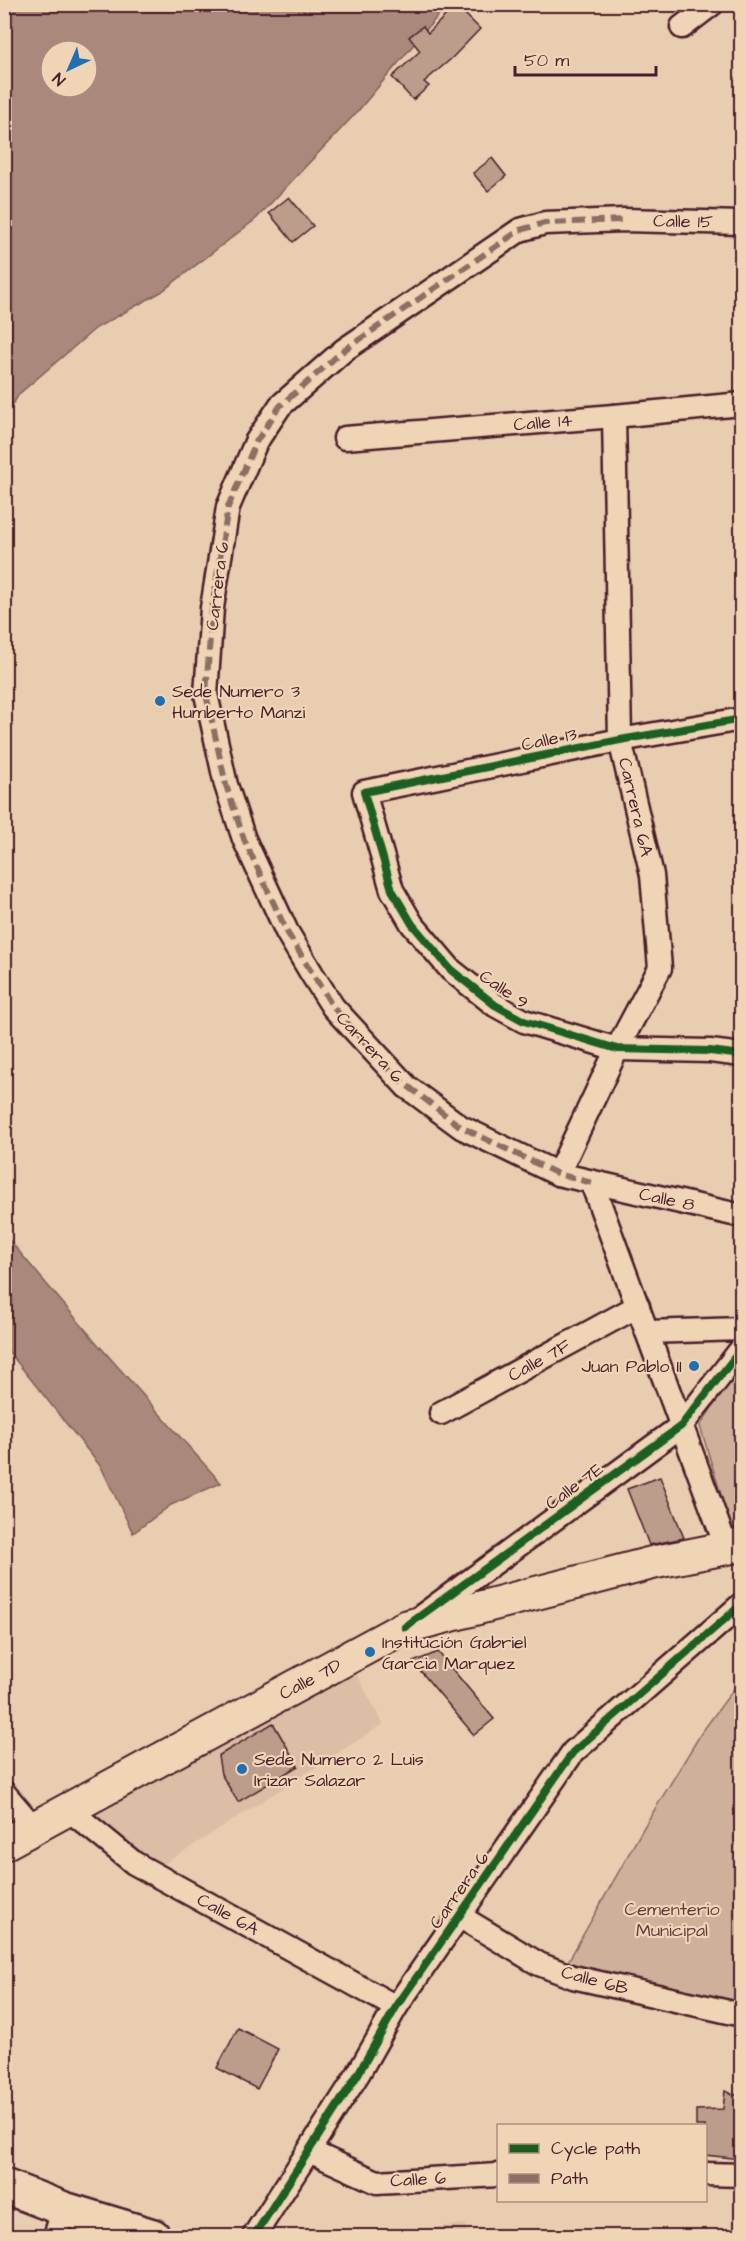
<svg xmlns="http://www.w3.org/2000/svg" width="746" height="2241" viewBox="0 0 746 2241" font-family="'Architects Daughter',sans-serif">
	<rect width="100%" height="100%" fill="#e8cdb0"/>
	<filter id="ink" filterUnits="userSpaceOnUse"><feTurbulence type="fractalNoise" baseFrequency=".0167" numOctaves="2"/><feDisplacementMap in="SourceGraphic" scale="12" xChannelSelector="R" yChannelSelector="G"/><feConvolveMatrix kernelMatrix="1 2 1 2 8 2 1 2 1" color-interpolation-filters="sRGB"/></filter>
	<g filter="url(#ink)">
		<g fill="#dbbea5">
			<polygon points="355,1671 383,1724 156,1869 86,1816"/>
			<polygon points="465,2224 468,2236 431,2236 430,2228"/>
		</g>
		<g fill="#ceb09b" stroke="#8c6863" stroke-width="1.5">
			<polygon points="741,1363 742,1534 734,1537 700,1426"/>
			<polygon points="741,1679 741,2005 565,1967 644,1827 702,1732"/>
		</g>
		<g fill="#aa887b" stroke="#845e5b" stroke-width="1.5" fill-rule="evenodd">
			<path d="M5 5H447L358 111 256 219 161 292 96 328 19 394 5 418ZM51 51H87V87H51Z"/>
			<polygon points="5,1235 95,1341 221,1483 171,1505 133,1533 101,1467 5,1347"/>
		</g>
		<g fill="#bc9c8b" stroke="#4a1f2b" stroke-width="1.5">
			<polygon points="456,5 480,29 451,59 424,82 429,86 413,100 392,77 420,51 409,37 423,26 428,33"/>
			<polygon points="492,158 506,176 488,191 473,173"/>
			<polygon points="289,197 313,226 293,242 269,213"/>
			<polygon points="660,1477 684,1538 649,1545 627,1489"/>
			<polygon points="438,1652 494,1719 474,1735 413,1662"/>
			<polygon points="273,1723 298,1766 238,1802 221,1774 218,1756"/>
			<polygon points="238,2028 278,2049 257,2089 217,2068"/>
			<polygon points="725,2091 741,2097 741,2159 705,2155 705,2126 696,2126 696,2110 723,2109"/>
		</g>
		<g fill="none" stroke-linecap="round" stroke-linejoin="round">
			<defs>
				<g id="street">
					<polyline points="682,27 712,4"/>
					<polyline points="742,223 624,220 545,223 520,230 344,350 280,406 256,442 228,507 212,608 206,694 226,785 244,839 287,932 312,974 333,1007 407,1087 461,1127 558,1174 742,1216"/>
					<polyline points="345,438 614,416 742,404"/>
					<polyline points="742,719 620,740 364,792 392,890 412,924 451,970 495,1005 524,1021 617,1049 710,1051 742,1055"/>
					<polyline points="558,1174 617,1049 660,968 652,875 620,740 614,416"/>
					<polyline points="592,1183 727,1549"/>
					<polyline points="647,1332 742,1329"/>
					<polyline points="441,1413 638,1306"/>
					<polyline points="419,1618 681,1426 742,1348"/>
					<polyline points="4,1793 33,1827"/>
					<polyline points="68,1809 134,1863 396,2007"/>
					<polyline points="459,1916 539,1964 573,1977 742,2015"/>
					<polyline points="309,2151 377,2182 498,2175"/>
					<polyline points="706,2174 742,2175"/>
					<polyline points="55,2236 64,2209"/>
					<polyline points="254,2236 358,2074 396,2007 573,1752 742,1604"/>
				</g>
				<polyline id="secondary" points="4,1844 405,1627 656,1562 742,1545"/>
				<polyline id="primary" points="4,2186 64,2209 153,2236"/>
			</defs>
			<use href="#street" stroke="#4a1f2b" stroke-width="27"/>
			<use href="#secondary" stroke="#4a1f2b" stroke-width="36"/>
			<use href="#primary" stroke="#4a1f2b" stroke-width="38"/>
			<use href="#street" stroke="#efd4b6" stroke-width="22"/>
			<use href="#secondary" stroke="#efd4b6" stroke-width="32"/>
			<use href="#primary" stroke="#efd4b6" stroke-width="33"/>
			<polyline stroke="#8d6e63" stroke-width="6" stroke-dasharray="12 6" stroke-linecap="butt" points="592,1183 558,1174 461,1127 395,1076 333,1007 287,932 244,839 226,785 206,694 212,608 228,507 256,442 280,406 344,350 520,230 545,223 624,220"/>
			<defs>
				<g id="cycleway">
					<polyline points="742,719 620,740 364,792 392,890 412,924 451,970 495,1005 524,1021 617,1049 710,1051 742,1055"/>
					<polyline points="405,1627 681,1426 742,1348"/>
					<polyline points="254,2236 358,2074 396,2007 573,1752 742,1604"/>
				</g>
			</defs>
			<use href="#cycleway" stroke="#efd4b6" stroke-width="11"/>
			<use href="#cycleway" stroke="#1b5e20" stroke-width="8"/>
		</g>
	</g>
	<g fill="#1f6fb2" stroke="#efd4b6" stroke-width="2">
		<circle cx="160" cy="701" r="6"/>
		<circle cx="694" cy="1366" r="6"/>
		<circle cx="370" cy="1652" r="6"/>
		<circle cx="242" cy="1769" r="6"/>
	</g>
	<g text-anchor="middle" stroke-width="4.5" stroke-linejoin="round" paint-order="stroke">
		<g font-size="18" fill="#4a1f2b" stroke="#efd4b6">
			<text transform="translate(683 221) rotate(1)" y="6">Calle 15</text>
			<text transform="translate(543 422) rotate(-5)" y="6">Calle 14</text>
			<text transform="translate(217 586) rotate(-83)" y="6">Carrera 6</text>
			<text transform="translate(549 739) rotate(-12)" y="6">Calle 13</text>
			<text transform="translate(636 807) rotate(77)" y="6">Carrera 6A</text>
			<text transform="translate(504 989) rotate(34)" y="6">Calle 9</text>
			<text transform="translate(370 1047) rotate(47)" y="6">Carrera 6</text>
			<text transform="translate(667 1199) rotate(12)" y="6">Calle 8</text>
			<text transform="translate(539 1360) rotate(-29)" y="6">Calle 7F</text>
			<text transform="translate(574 1486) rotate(-36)" y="6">Calle 7E</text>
			<text transform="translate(310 1679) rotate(-28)" y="6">Calle 7D</text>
			<text transform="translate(459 1890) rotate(-55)" y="6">Carrera 6</text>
			<text transform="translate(228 1914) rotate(29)" y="6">Calle 6A</text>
			<text transform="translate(595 1980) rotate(15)" y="6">Calle 6B</text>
			<text transform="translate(418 2179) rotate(-3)" y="6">Calle 6</text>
		</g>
		<g font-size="18" fill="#4a1f2b" stroke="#efd4b6" text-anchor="start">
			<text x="172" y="697">Sede Numero 3<tspan x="172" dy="21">Humberto Manzi</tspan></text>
			<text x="682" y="1372" text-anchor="end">Juan Pablo II</text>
			<text x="382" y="1648">Institución Gabriel<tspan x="382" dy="21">Garcia Marquez</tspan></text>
			<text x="254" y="1765">Sede Numero 2 Luis<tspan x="254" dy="21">Irizar Salazar</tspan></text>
		</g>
		<g font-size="18" fill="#643c41" stroke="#efd4b6">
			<text x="672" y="1915">Cementerio<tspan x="672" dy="21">Municipal</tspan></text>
		</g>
	</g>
	<rect width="746" height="2241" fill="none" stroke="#efd4b6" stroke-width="24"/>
	<rect x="12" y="12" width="722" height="2217" fill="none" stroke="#4a1f2b" stroke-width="2" filter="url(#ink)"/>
	<rect x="497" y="2124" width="210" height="78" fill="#efd4b6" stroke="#ad8c7e" stroke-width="1.5"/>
	<rect x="509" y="2144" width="30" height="9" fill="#1b5e20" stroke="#ad8c7e" stroke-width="1.5"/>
	<text x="551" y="2154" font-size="18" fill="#4a1f2b">Cycle path</text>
	<rect x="509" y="2174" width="30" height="9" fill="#8d6e63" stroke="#ad8c7e" stroke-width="1.5"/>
	<text x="551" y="2184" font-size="18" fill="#4a1f2b">Path</text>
	<g transform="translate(69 69) rotate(224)"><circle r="28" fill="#efd4b6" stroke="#ad8c7e" stroke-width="1.5"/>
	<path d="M0-4.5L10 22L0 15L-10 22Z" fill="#1f6fb2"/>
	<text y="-9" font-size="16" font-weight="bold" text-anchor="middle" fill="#4a1f2b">N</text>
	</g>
	<path d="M515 66v9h141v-9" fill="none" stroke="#4a1f2b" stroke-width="3"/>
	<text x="524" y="66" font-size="18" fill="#4a1f2b" stroke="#efd4b6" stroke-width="4.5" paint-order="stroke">50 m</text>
</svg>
